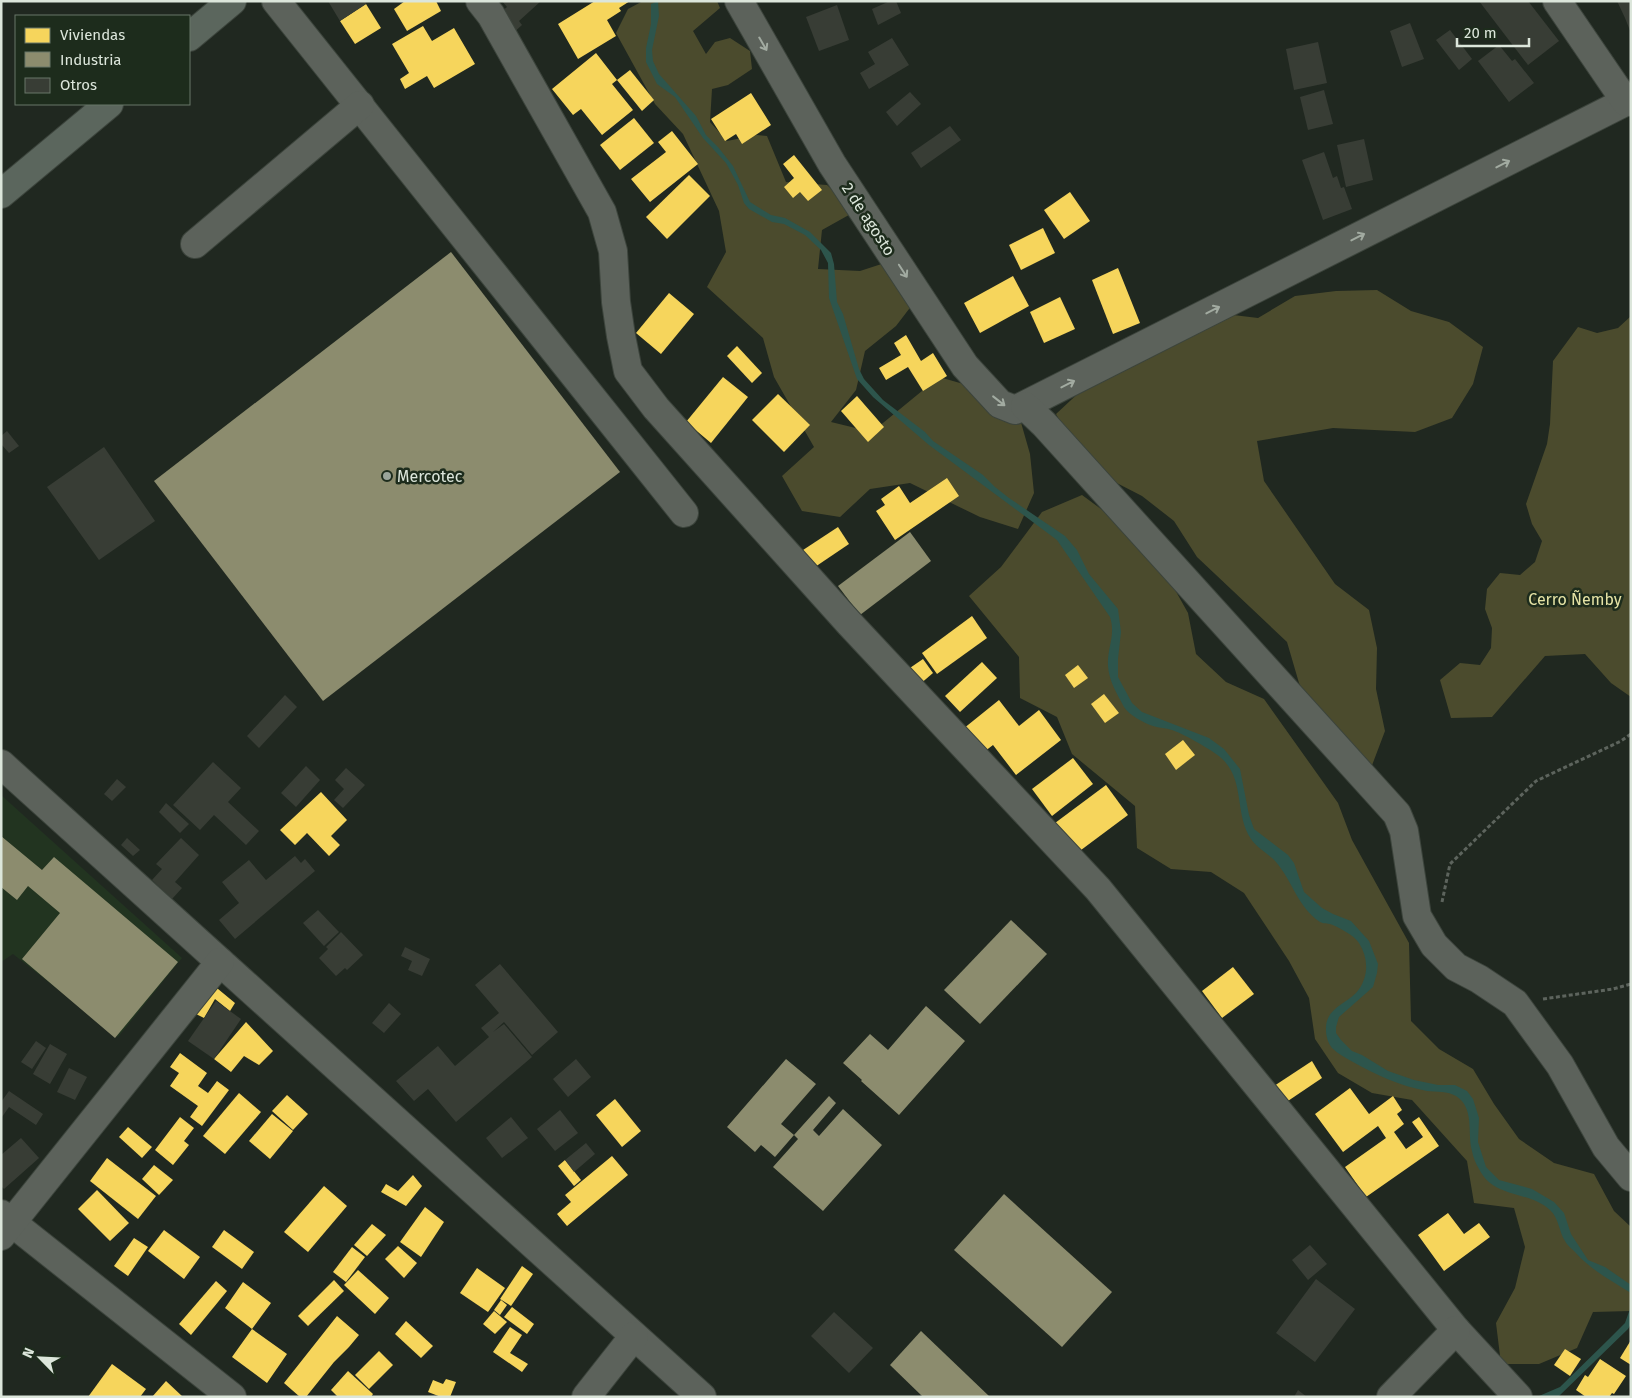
<svg xmlns="http://www.w3.org/2000/svg" width="1632" height="1398" viewBox="0 0 1632 1398" font-family="'Fira Sans',sans-serif">
	<rect width="100%" height="100%" fill="#202820"/>
	<polygon fill="#223420" points="1,795 182,958 118,1037 13,954 1,962"/>
	<g fill="#4b4b2d">
		<polygon points="643,1 717,1 720,8 693,31 706,54 715,42 730,38 750,51 752,69 728,85 712,89 710,122 727,141 757,135 767,136 786,182 827,185 856,211 822,230 818,269 860,271 900,258 922,292 896,326 865,351 856,390 831,422 872,432 939,377 981,389 1018,412 1030,454 1034,493 1018,529 980,517 910,483 870,489 840,517 802,511 782,476 814,447 774,377 763,338 707,287 726,252 719,211 683,134 655,104 616,33 628,9"/>
		<polygon points="1377,290 1411,311 1449,322 1483,347 1473,384 1452,418 1415,432 1333,428 1257,441 1264,481 1335,584 1369,610 1377,648 1376,689 1385,731 1371,768 1334,754 1299,683 1287,642 1197,557 1174,521 1142,496 1105,477 1076,451 1056,414 1100,373 1217,313 1258,318 1295,296 1336,291"/>
		<polygon points="1631,316 1631,697 1611,683 1585,654 1545,656 1492,717 1451,718 1440,680 1460,663 1480,665 1491,648 1492,628 1485,609 1487,589 1500,573 1520,575 1535,562 1542,541 1532,524 1526,504 1547,444 1550,424 1553,361 1578,327 1597,333 1618,328"/>
		<polygon points="1082,495 1150,545 1188,613 1196,654 1226,682 1264,699 1338,803 1352,840 1409,943 1411,1021 1439,1049 1473,1069 1494,1104 1519,1139 1554,1163 1594,1174 1614,1211 1631,1227 1631,1311 1593,1312 1577,1348 1539,1364 1501,1364 1496,1323 1515,1288 1525,1247 1514,1208 1474,1203 1467,1161 1412,1100 1372,1093 1338,1073 1315,1039 1309,998 1289,961 1244,893 1211,872 1171,869 1137,848 1135,806 1072,754 1057,717 1020,698 1019,657 969,596 1001,567 1042,512"/>
	</g>
	<g fill="#2d554c">
		<path d="M658 1 659 16 652 50 653 61 659 74 696 116 706 135 718 147 733 166 750 202 771 215 785 218 810 232 831 253 834 264 837 302 843 314 859 369 864 379 883 400 925 432 933 441 983 475 995 487 1009 498 1065 536 1077 550 1089 574 1118 609 1121 632 1118 659V677L1132 703 1142 712 1209 738 1224 749 1240 769 1249 815 1254 829 1288 855 1294 863 1304 892 1322 908 1333 914 1351 921 1369 941 1378 964 1377 973 1373 987 1339 1017 1336 1027V1033L1341 1040 1352 1051 1362 1055 1388 1071 1414 1080 1438 1085H1455L1467 1091 1473 1099 1479 1118 1478 1142 1486 1167 1499 1180 1532 1189 1554 1202 1564 1213 1571 1234 1588 1260 1605 1267 1631 1285V1293C1610 1280 1591 1270 1575 1252 1572 1249 1567 1245 1565 1241 1559 1232 1559 1218 1550 1210 1528 1190 1494 1199 1479 1169 1476 1164 1473 1157 1472 1151 1467 1133 1475 1108 1456 1096 1448 1091 1436 1092 1427 1091 1400 1086 1376 1075 1353 1062 1346 1058 1338 1054 1332 1048 1328 1043 1326 1036 1326 1030 1325 1009 1344 1005 1356 993 1369 978 1369 959 1359 943 1354 935 1338 927 1330 924 1325 923 1324 924 1320 922 1297 906 1293 882 1276 862 1269 854 1257 848 1251 839 1233 812 1247 775 1216 754 1208 748 1182 733 1172 730 1166 728 1159 728 1153 726 1144 723 1129 715 1124 707 1117 694 1109 681 1108 666 1107 647 1116 636 1110 617L1057 540 929 445 873 397 857 379 829 298 828 263 821 250 805 235 784 224 772 222 749 209 744 203 738 185 726 163 703 138 675 97 657 84 646 62V48L651 24V4Z"/>
		<polygon points="1631,1306 1631,1324 1628,1329 1558,1397 1539,1396 1560,1387 1609,1339 1625,1323"/>
	</g>
	<g fill="#f6d55c">
		<polygon points="405,1 436,1 441,11 407,31 394,9"/>
		<polygon points="595,1 630,1 619,8 621,11 607,20 616,36 578,59 558,24"/>
		<polygon points="366,4 381,28 355,44 340,21"/>
		<polygon points="423,26 432,41 454,28 475,64 434,88 427,76 405,89 400,79 409,73 392,44"/>
		<polygon points="596,53 617,80 612,84 633,110 602,135 581,109 573,115 552,89"/>
		<polygon points="630,70 654,100 642,111 617,80"/>
		<polygon points="751,93 771,125 742,144 736,134 725,141 711,119"/>
		<polygon points="634,118 654,143 620,170 600,145"/>
		<polygon points="672,131 698,164 650,202 631,179 666,152 658,142"/>
		<polygon points="794,155 822,190 808,201 800,192 793,198 784,187 794,178 783,164"/>
		<polygon points="689,175 710,196 667,239 646,217"/>
		<polygon points="1070,192 1090,221 1064,239 1044,210"/>
		<polygon points="1043,228 1055,253 1021,270 1009,245"/>
		<polygon points="1118,268 1140,323 1113,334 1092,280"/>
		<polygon points="1013,276 1029,306 980,333 964,303"/>
		<polygon points="669,293 694,314 661,354 636,333"/>
		<polygon points="1060,297 1075,329 1044,343 1030,312"/>
		<polygon points="906,335 921,361 933,353 947,376 923,391 908,367 886,380 879,368 901,355 894,343"/>
		<polygon points="737,346 762,373 752,383 727,356"/>
		<polygon points="723,377 748,397 711,443 686,422"/>
		<polygon points="778,394 810,425 784,452 752,420"/>
		<polygon points="857,396 884,427 868,442 841,411"/>
		<polygon points="947,478 959,496 895,540 876,511 885,505 881,499 899,486 910,503"/>
		<polygon points="838,527 849,544 812,569 800,552"/>
		<polygon points="972,616 987,638 937,674 922,653"/>
		<polygon points="923,659 933,673 919,685 904,672"/>
		<polygon points="982,662 997,678 960,712 945,696"/>
		<polygon points="1078,665 1088,678 1074,688 1065,675"/>
		<polygon points="1104,694 1119,713 1105,723 1091,704"/>
		<polygon points="999,700 1019,726 1039,710 1061,740 1016,775 993,745 976,758 958,733"/>
		<polygon points="1183,740 1195,755 1176,770 1165,754"/>
		<polygon points="1073,758 1093,784 1052,816 1032,789"/>
		<polygon points="1106,785 1128,815 1073,856 1051,826"/>
		<polygon points="321,792 347,820 331,836 340,845 329,856 307,833 295,845 280,830"/>
		<polygon points="1233,967 1254,994 1222,1018 1202,991"/>
		<polygon points="212,984 235,1003 230,1011 215,999 204,1018 194,1013"/>
		<polygon points="246,1022 273,1051 259,1065 244,1056 231,1072 214,1059"/>
		<polygon points="180,1053 207,1073 198,1086 208,1093 217,1081 229,1090 202,1126 190,1117 198,1106 170,1086 179,1073 170,1067"/>
		<polygon points="1312,1061 1322,1078 1282,1105 1271,1088"/>
		<polygon points="1350,1088 1369,1114 1393,1096 1402,1110 1397,1114 1404,1124 1394,1132 1406,1149 1423,1137 1412,1122 1419,1117 1439,1146 1366,1197 1345,1167 1386,1138 1378,1126 1343,1152 1315,1114"/>
		<polygon points="239,1093 261,1112 225,1154 203,1136"/>
		<polygon points="287,1095 308,1114 293,1130 272,1111"/>
		<polygon points="615,1099 641,1131 622,1147 596,1115"/>
		<polygon points="272,1114 293,1131 270,1159 249,1141"/>
		<polygon points="180,1117 194,1128 184,1141 189,1145 173,1165 155,1150"/>
		<polygon points="128,1127 152,1147 142,1158 119,1137"/>
		<polygon points="612,1156 628,1175 567,1226 557,1214 571,1202 565,1195"/>
		<polygon points="107,1158 156,1196 138,1219 90,1181"/>
		<polygon points="565,1160 581,1180 574,1186 558,1166"/>
		<polygon points="154,1165 173,1180 159,1195 142,1179"/>
		<polygon points="413,1175 422,1186 406,1206 381,1192 386,1184 398,1191"/>
		<polygon points="324,1186 347,1206 308,1252 284,1232"/>
		<polygon points="97,1190 129,1223 110,1241 78,1209"/>
		<polygon points="425,1207 444,1222 421,1257 400,1242"/>
		<polygon points="1448,1213 1464,1234 1479,1223 1490,1237 1444,1271 1418,1235"/>
		<polygon points="372,1224 386,1235 367,1256 354,1245"/>
		<polygon points="164,1230 200,1257 184,1279 148,1251"/>
		<polygon points="224,1230 254,1252 242,1269 212,1247"/>
		<polygon points="134,1238 148,1247 128,1276 114,1266"/>
		<polygon points="398,1246 417,1263 404,1278 385,1259"/>
		<polygon points="352,1247 365,1257 346,1282 333,1272"/>
		<polygon points="522,1266 533,1274 511,1306 500,1299"/>
		<polygon points="477,1268 505,1288 488,1312 460,1293"/>
		<polygon points="358,1270 389,1298 375,1314 344,1285"/>
		<polygon points="334,1280 344,1291 308,1326 298,1316"/>
		<polygon points="216,1281 227,1291 191,1335 179,1324"/>
		<polygon points="243,1282 271,1303 252,1329 287,1354 267,1383 232,1357 252,1329 225,1308"/>
		<polygon points="501,1300 507,1305 500,1315 494,1310"/>
		<polygon points="512,1307 534,1324 527,1334 504,1317"/>
		<polygon points="494,1311 507,1322 495,1334 483,1324"/>
		<polygon points="337,1316 359,1335 349,1347 334,1362 306,1397 300,1397 284,1383"/>
		<polygon points="406,1321 433,1346 421,1358 395,1334"/>
		<polygon points="510,1327 522,1335 510,1353 528,1364 522,1372 493,1352"/>
		<polygon points="1631,1340 1631,1365 1620,1358"/>
		<polygon points="1565,1349 1581,1359 1570,1376 1554,1365"/>
		<polygon points="379,1351 393,1365 369,1389 355,1375"/>
		<polygon points="1600,1359 1626,1376 1614,1394 1612,1393 1609,1397 1586,1397 1576,1390 1585,1375 1588,1377"/>
		<polygon points="112,1364 146,1389 140,1397 88,1397"/>
		<polygon points="348,1371 373,1394 371,1397 338,1397 331,1390"/>
		<polygon points="446,1379 456,1382 450,1397 441,1397 428,1392 433,1380 443,1384"/>
		<polygon points="166,1381 183,1397 152,1397"/>
	</g>
	<g fill="#8c8c6e">
		<polygon points="451,252 620,472 323,701 154,481"/>
		<polygon points="910,532 931,561 860,615 838,586"/>
		<polygon points="1,836 42,870 54,857 178,962 115,1038 22,959 60,913 28,886 17,900 1,887"/>
		<polygon points="1011,920 1047,954 980,1024 944,990"/>
		<polygon points="926,1006 965,1041 899,1115 861,1081 862,1080 843,1063 870,1034 888,1050"/>
		<polygon points="786,1059 816,1084 781,1124 794,1135 829,1096 836,1103 813,1130 819,1136 843,1109 882,1145 823,1211 773,1167 798,1139 794,1135 775,1157 761,1145 755,1152 727,1127"/>
		<polygon points="1004,1194 1112,1292 1062,1347 954,1250"/>
		<polygon points="921,1331 990,1397 923,1397 890,1365"/>
	</g>
	<g fill="#383d35">
		<polygon points="328,1 365,1 366,4 340,21"/>
		<polygon points="502,1 541,1 519,21 522,25 511,35 500,13 507,7"/>
		<polygon points="890,1 896,1 901,13 878,25 872,9"/>
		<polygon points="1479,1 1528,1 1559,41 1528,65"/>
		<polygon points="1617,1 1631,1 1631,33 1625,18"/>
		<polygon points="837,5 849,40 819,51 806,17"/>
		<polygon points="1410,23 1424,59 1402,67 1390,31"/>
		<polygon points="1450,30 1472,59 1459,70 1436,40"/>
		<polygon points="892,38 909,65 869,89 860,73 875,64 868,52"/>
		<polygon points="1318,42 1327,83 1294,90 1286,49"/>
		<polygon points="1499,45 1512,61 1515,59 1534,83 1509,102 1478,61"/>
		<polygon points="1324,90 1333,124 1308,130 1300,97"/>
		<polygon points="910,92 921,104 897,126 886,112"/>
		<polygon points="950,126 961,140 921,168 911,153"/>
		<polygon points="1364,139 1373,180 1346,187 1337,145"/>
		<polygon points="1324,152 1333,178 1337,176 1341,188 1344,187 1352,209 1323,220 1302,160"/>
		<polygon points="7,431 19,446 9,453 1,444 1,436"/>
		<polygon points="104,447 155,521 99,560 47,487"/>
		<polygon points="285,695 297,707 259,748 247,736"/>
		<polygon points="213,762 241,788 228,802 259,831 246,845 214,815 200,830 173,805"/>
		<polygon points="306,766 320,780 296,807 281,793"/>
		<polygon points="346,768 365,785 343,808 334,800 344,789 335,780"/>
		<polygon points="117,779 126,787 112,801 104,794"/>
		<polygon points="166,803 189,824 180,833 159,812"/>
		<polygon points="127,838 140,850 133,856 121,845"/>
		<polygon points="181,838 199,855 175,882 182,888 172,899 152,880 162,869 156,864"/>
		<polygon points="295,856 301,863 305,859 315,871 235,939 219,920 239,903 222,882 249,860 266,880"/>
		<polygon points="318,910 339,932 324,946 303,923"/>
		<polygon points="341,932 363,955 347,970 345,968 336,976 319,958 328,949 326,947"/>
		<polygon points="405,947 430,959 422,976 408,970 412,961 401,956"/>
		<polygon points="500,964 558,1032 532,1055 504,1022 493,1032 504,1024 532,1057 456,1122 428,1089 414,1101 396,1081 438,1046 455,1066 489,1037 481,1028 499,1013 475,985"/>
		<polygon points="216,1001 241,1019 214,1059 188,1041"/>
		<polygon points="389,1003 401,1014 384,1033 372,1023"/>
		<polygon points="36,1041 46,1048 32,1069 21,1062"/>
		<polygon points="50,1044 67,1054 50,1084 33,1074"/>
		<polygon points="576,1059 591,1077 568,1097 553,1079"/>
		<polygon points="69,1068 87,1077 75,1100 57,1092"/>
		<polygon points="9,1091 43,1114 36,1125 9,1107 2,1117 1,1116 1,1102"/>
		<polygon points="560,1110 578,1133 555,1151 537,1129"/>
		<polygon points="511,1117 528,1138 502,1158 486,1138"/>
		<polygon points="21,1138 39,1158 4,1189 1,1186 1,1155"/>
		<polygon points="586,1143 595,1154 574,1172 565,1160"/>
		<polygon points="1310,1245 1327,1264 1308,1280 1292,1260"/>
		<polygon points="1316,1279 1355,1309 1315,1362 1276,1333"/>
		<polygon points="834,1312 873,1348 849,1373 811,1336"/>
		<polygon points="1298,1390 1307,1397 1294,1397"/>
	</g>
	<g fill="none" stroke-linecap="round" stroke-linejoin="round">
		<defs>
			<g id="minor">
				<polyline points="276,1 684,513"/>
				<polyline points="480,1 491,15 602,212 613,251 616,302 621,336 628,371 656,408 849,623 1098,889 1456,1330 1518,1397"/>
				<polyline points="739,1 832,164 965,366 1000,404 1015,410 1631,99"/>
				<polyline points="1557,1 1626,102"/>
				<polyline points="195,244 360,105"/>
				<polyline points="1025,406 1044,424 1397,814 1404,831 1417,916 1434,945 1456,967 1479,979 1515,1003 1560,1065 1606,1147 1631,1177"/>
				<polyline points="1,764 702,1397"/>
				<polyline points="1,1214 232,1397"/>
				<polyline points="1,1236 220,962"/>
				<polyline points="586,1397 634,1336"/>
				<polyline points="1391,1397 1456,1330"/>
			</g>
			<g id="major">
				<polyline points="189,37 232,1"/>
				<polyline points="1,194 109,104"/>
			</g>
		</defs>
		<use href="#minor" stroke="#3c443c" stroke-width="30"/>
		<use href="#major" stroke="#3c443c" stroke-width="30"/>
		<g stroke="#5d645d" stroke-width="3" stroke-dasharray="4 2.5" stroke-linecap="butt">
			<polyline points="1442,902 1450,864 1536,781 1621,741 1631,734"/>
			<polyline points="1543,999 1613,989 1631,984"/>
		</g>
		<use href="#minor" stroke="#5c625b" stroke-width="28"/>
		<use href="#major" stroke="#5b665d" stroke-width="28"/>
	</g>
	<defs><path id="oneway-shaft" d="M-6 0H5M1.5-3L5.5 0L1.5 3" fill="none" stroke-width="1.6" stroke-linecap="round" stroke-linejoin="round" transform="scale(1.25)"/></defs>
	<g stroke="#a2aba1">
		<use href="#oneway-shaft" transform="translate(763 44) rotate(60)"/>
		<use href="#oneway-shaft" transform="translate(1503 164) rotate(-27)"/>
		<use href="#oneway-shaft" transform="translate(1358 237) rotate(-27)"/>
		<use href="#oneway-shaft" transform="translate(903 271) rotate(57)"/>
		<use href="#oneway-shaft" transform="translate(1213 310) rotate(-27)"/>
		<use href="#oneway-shaft" transform="translate(1068 384) rotate(-27)"/>
		<use href="#oneway-shaft" transform="translate(999 401) rotate(38)"/>
	</g>
	<circle fill="#9aa49a" stroke="#1d2c1c" stroke-width="2" cx="387" cy="476" r="5"/>
	<g text-anchor="middle" stroke-width="5" stroke-linejoin="round" paint-order="stroke">
		<g font-size="16" fill="#dce6db" stroke="#1d2c1c">
			<text transform="translate(869 219) rotate(57)" y="6">2 de agosto</text>
		</g>
		<g font-size="16" fill="#dce6db" stroke="#1d2c1c" text-anchor="start">
			<text x="397" y="482">Mercotec</text>
		</g>
		<g font-size="16" fill="#e5e3a5" stroke="#1d2c1c">
			<text x="1575" y="605">Cerro Ñemby</text>
		</g>
	</g>
	<rect width="1632" height="1398" fill="none" stroke="#dce6db" stroke-width="5"/>
	<rect x="15" y="15" width="175" height="90" fill="#1d2c1c" stroke="#697668"/>
	<rect x="25" y="28" width="25" height="15" fill="#f6d55c" stroke="#697668"/>
	<text x="60" y="40" font-size="15" fill="#dce6db">Viviendas</text>
	<rect x="25" y="52" width="25" height="15" fill="#8c8c6e" stroke="#697668"/>
	<text x="60" y="65" font-size="15" fill="#dce6db">Industria</text>
	<rect x="25" y="78" width="25" height="15" fill="#383d35" stroke="#697668"/>
	<text x="60" y="90" font-size="15" fill="#dce6db">Otros</text>
	<g transform="translate(40 1358) rotate(294)" stroke="#1d2c1c" stroke-width="4" paint-order="stroke">
	<path d="M0-4L9 19L0 12L-9 19Z" fill="#dce6db"/>
	<text y="-8" font-size="14" font-weight="bold" text-anchor="middle" fill="#dce6db">N</text>
	</g>
	<path d="M1457 38v8h72v-8" fill="none" stroke="#dce6db" stroke-width="2.5"/>
	<text x="1464" y="38" font-size="15" fill="#dce6db" stroke="#1d2c1c" stroke-width="4" paint-order="stroke">20 m</text>
</svg>
